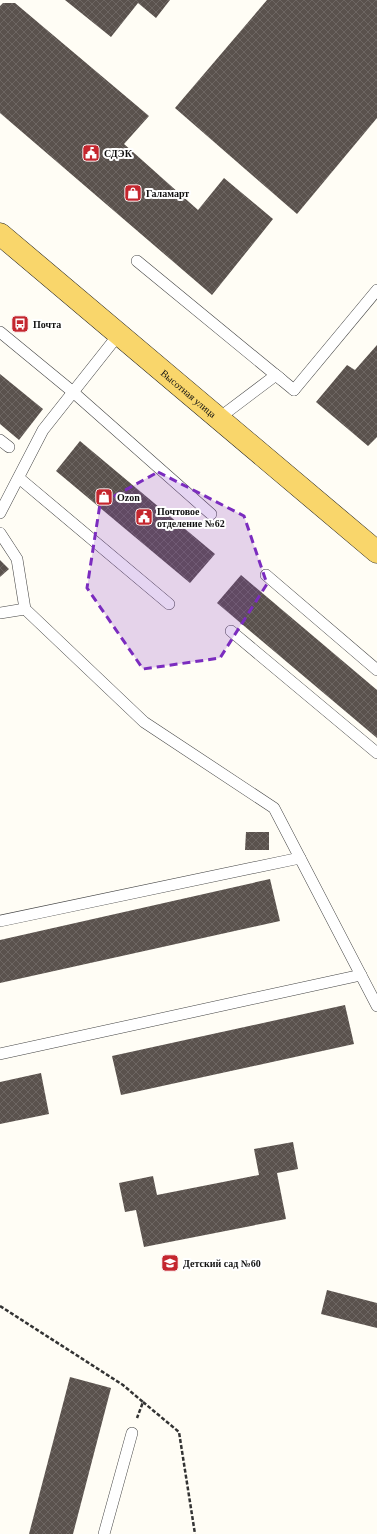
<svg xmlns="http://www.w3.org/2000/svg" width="377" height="1534" viewBox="0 0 377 1534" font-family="Georgia,serif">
	<defs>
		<pattern id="building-cross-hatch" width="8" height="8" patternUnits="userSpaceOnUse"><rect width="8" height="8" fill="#5a524d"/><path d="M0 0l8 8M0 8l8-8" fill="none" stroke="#6d6662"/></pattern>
	</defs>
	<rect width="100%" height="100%" fill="#fffdf5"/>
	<g fill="url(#building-cross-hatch)">
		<polygon points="65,0 170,0 156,18 138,3 111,37"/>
		<polygon points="267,0 377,0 377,118 297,214 175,108"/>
		<polygon points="3,3 15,3 149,116 124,144 198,210 224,178 273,219 212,295 0,113 0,6"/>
		<polygon points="377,345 377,437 368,446 316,402 347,365 355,370"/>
		<polygon points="0,374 43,409 19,440 0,424"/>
		<polygon points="80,441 215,554 190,583 56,471"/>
		<polygon points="0,560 9,569 0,577"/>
		<polygon points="241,575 377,690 377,738 217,603"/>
		<polygon points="246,832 269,832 269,850 245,850"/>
		<polygon points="270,879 280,921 0,983 0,940"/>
		<polygon points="345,1005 354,1044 121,1095 112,1056"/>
		<polygon points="41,1073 49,1114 0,1124 0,1082"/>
		<polygon points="293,1142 298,1169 277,1173 286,1219 144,1247 136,1210 125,1212 119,1183 153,1176 157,1195 259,1175 254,1149"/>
		<polygon points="327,1290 377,1303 377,1328 321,1314"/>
		<polygon points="70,1377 111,1388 73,1534 29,1534"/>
	</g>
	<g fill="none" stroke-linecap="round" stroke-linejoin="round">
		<defs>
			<g id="service">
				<polyline points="137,261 294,390"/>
				<polyline points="0,332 73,392 211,514"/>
				<polyline points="294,390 377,290"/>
				<polyline points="219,418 276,375 282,380"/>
				<polyline points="0,440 9,447"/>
				<polyline points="19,478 169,604"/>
				<polyline points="0,513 43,430 119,334"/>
				<polyline points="0,533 17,559 25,609 144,722 274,808 377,1006"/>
				<polyline points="266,575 377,670"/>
				<polyline points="0,613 25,609"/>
				<polyline points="231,631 377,753"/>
				<polyline points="0,921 300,858"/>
				<polyline points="0,1054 361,975"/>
				<polyline points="104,1534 132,1433"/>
			</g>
			<g id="primary">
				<path id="s1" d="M0 234 377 552"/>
			</g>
		</defs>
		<use href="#service" stroke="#444" stroke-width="12"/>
		<use href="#primary" stroke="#222" stroke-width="23"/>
		<g stroke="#333" stroke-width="2.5" stroke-dasharray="4 2" stroke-linecap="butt">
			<polyline points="0,1306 123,1385 143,1402 137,1418"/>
			<polyline points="143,1402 179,1432 195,1534"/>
		</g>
		<use href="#service" stroke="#fff" stroke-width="11"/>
		<use href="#primary" stroke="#f9d66b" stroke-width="22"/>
	</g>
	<path fill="#7b2cbf" fill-opacity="0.2" stroke="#7b2cbf" stroke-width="3" stroke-dasharray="8 5" stroke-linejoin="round" d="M158 472 244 516 267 584 220 658 143 669 87 588 100 504Z"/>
	<defs>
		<symbol id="civic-square" viewBox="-11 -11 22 22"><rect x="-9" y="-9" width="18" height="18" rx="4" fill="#c4262e" stroke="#fff"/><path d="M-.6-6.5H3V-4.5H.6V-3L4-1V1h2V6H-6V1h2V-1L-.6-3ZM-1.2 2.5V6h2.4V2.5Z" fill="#fff"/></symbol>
		<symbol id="shop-square" viewBox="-11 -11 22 22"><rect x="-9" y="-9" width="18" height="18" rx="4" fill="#c4262e" stroke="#fff"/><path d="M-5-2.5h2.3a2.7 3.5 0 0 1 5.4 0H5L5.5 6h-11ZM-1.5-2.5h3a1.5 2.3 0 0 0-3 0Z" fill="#fff"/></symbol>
		<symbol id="bus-square" viewBox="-11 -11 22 22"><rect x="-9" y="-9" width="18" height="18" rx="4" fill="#c4262e" stroke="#fff"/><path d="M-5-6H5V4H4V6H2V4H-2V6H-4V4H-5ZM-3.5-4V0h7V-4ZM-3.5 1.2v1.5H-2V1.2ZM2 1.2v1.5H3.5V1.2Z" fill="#fff"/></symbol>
		<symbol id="school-square" viewBox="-11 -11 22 22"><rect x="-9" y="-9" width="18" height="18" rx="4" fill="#c4262e" stroke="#fff"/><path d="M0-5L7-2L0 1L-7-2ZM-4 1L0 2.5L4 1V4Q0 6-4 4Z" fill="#fff"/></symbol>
	</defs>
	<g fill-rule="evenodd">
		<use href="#civic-square" x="81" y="143" width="20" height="20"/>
		<use href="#shop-square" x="123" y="183" width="20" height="20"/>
		<use href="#bus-square" x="10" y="314" width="20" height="20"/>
		<use href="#shop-square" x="94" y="487" width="20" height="20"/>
		<use href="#civic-square" x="134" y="507" width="20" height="20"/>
		<use href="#school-square" x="160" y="1253" width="20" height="20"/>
	</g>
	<g text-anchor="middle" stroke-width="4" stroke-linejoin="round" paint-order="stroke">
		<g font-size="10" font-weight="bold" fill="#111" stroke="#fff" text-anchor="start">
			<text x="104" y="157">СДЭК</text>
			<text x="146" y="197">Галамарт</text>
			<text x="33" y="328">Почта</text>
			<text x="117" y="501">Ozon</text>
			<text x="157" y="515">Почтовое<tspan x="157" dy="12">отделение №62</tspan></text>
			<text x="183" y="1267">Детский сад №60</text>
		</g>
		<g font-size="10" fill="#111" stroke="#fff">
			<text dy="4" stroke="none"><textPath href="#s1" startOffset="247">Высотная улица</textPath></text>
		</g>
	</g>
</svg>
